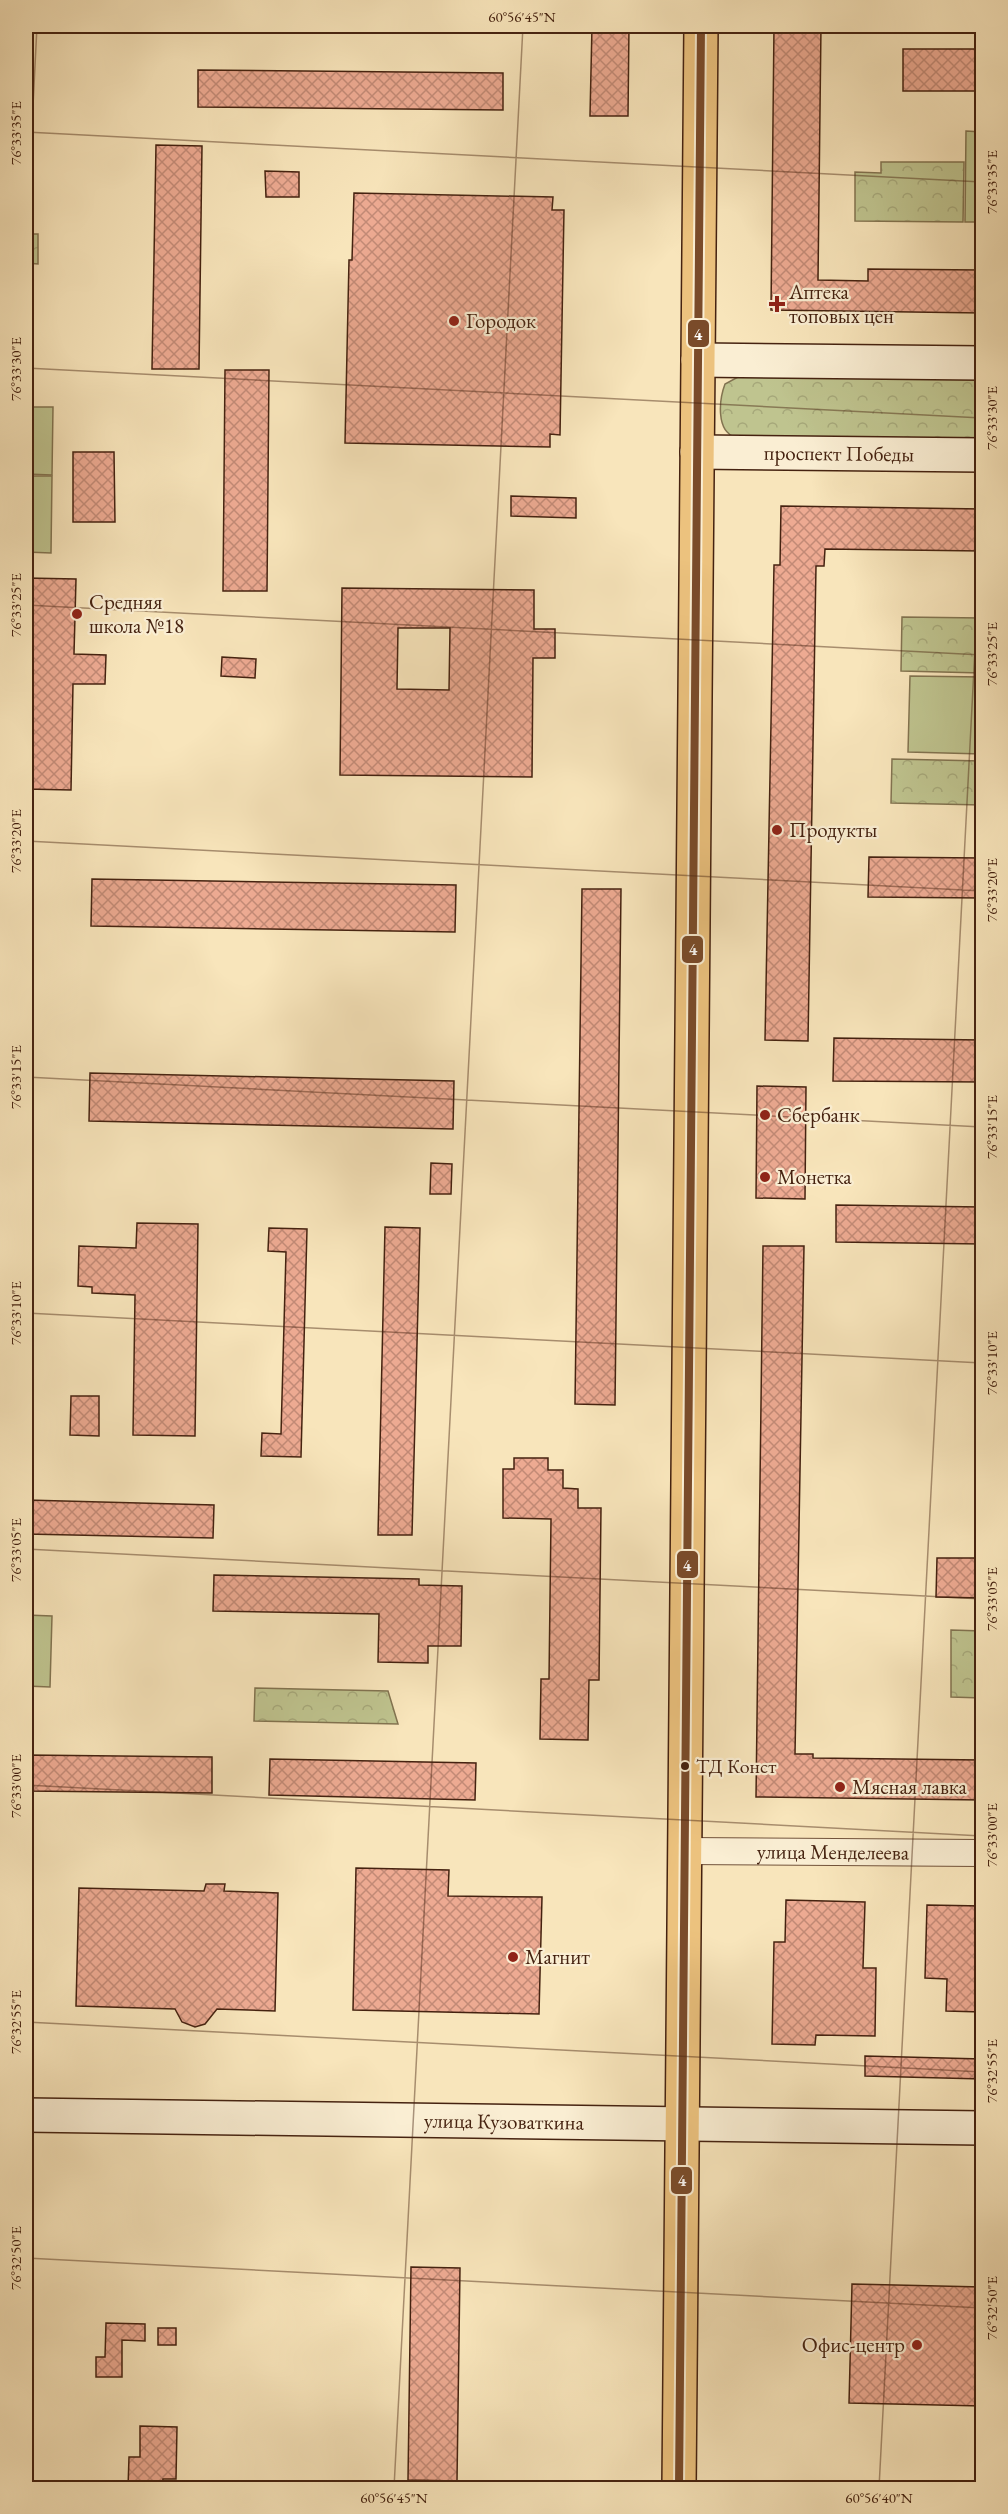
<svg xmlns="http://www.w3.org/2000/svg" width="1008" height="2514" viewBox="0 0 1008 2514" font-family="'EB Garamond',serif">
	<defs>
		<pattern id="park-crowns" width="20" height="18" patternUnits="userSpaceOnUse" patternTransform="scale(1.5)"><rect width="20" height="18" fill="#bfc48f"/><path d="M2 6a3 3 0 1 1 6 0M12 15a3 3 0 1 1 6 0" fill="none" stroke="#a6a87a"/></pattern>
		<pattern id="building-cross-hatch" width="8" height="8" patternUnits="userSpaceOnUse" patternTransform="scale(1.5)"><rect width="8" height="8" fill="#edaa92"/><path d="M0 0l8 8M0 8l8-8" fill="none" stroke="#c28a76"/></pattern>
	</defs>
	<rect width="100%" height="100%" fill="#f8e5bb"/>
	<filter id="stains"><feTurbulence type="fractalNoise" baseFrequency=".00333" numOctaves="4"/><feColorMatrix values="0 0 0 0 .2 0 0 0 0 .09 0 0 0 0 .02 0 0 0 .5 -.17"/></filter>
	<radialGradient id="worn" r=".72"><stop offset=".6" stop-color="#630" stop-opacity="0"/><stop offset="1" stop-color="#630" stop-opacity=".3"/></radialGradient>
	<g fill="#bfc48f" stroke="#827350" stroke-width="1.5">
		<polygon points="966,131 982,132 982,222 965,222"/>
		<polygon points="26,407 53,407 52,475 26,474"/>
		<polygon points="26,476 52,476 51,553 26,552"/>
		<polygon points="910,676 982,677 982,754 908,752"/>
		<polygon points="26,1615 52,1616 50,1687 26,1686"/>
	</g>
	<g fill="url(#park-crowns)" stroke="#827350" stroke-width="1.5">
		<polygon points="881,162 964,162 963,222 855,221 855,172 881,173"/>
		<polygon points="26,234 38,234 38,264 26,263"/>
		<path d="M738 377 982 378V440L735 437C716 431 719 400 725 384Z"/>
		<polygon points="902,617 982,618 982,673 901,671"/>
		<polygon points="892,759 982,761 982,805 891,803"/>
		<polygon points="951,1630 982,1631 982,1698 951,1697"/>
		<polygon points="255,1688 388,1691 398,1724 254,1721"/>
	</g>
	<g fill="url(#building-cross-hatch)" stroke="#452210" stroke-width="1.5" fill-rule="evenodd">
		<polygon points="592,26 629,26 628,116 590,116"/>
		<polygon points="774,26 821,26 818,280 868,281 868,269 982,270 982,313 771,310"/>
		<rect x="903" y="49" width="79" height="42"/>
		<polygon points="198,70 503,73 503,110 198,107"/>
		<polygon points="156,145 202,146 199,369 152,369"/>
		<polygon points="265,171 299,172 299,197 266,197"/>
		<polygon points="354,193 553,197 552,210 564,210 560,435 550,434 550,447 345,443 349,260 352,260"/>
		<polygon points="225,370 269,370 267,591 223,591"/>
		<polygon points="73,452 114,452 115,522 73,522"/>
		<polygon points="511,496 576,498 576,518 511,516"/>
		<polygon points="781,506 982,509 982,551 825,549 824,566 816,566 808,1041 765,1040 774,565 780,565"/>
		<polygon points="26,578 76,579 74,654 106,655 105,684 73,684 71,790 26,789 26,711 30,711 33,619 26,619"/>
		<path d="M342 588 534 590V629H555V658H533L532 777 340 775ZM398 628H450L449 690 397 689Z"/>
		<polygon points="222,657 256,659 255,678 221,676"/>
		<polygon points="869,857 982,858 982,898 868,897"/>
		<polygon points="92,879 456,885 455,932 91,926"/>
		<polygon points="582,889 621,889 615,1405 575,1404"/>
		<polygon points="834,1038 982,1040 982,1082 833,1081"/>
		<polygon points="90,1073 454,1081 453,1129 89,1121"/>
		<polygon points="757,1086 806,1087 805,1199 756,1198"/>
		<polygon points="431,1163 452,1164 451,1194 430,1194"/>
		<polygon points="836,1205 982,1207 982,1244 836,1242"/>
		<polygon points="137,1223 198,1224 195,1436 133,1435 135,1295 92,1293 92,1287 78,1286 79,1246 136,1248"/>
		<polygon points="385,1227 420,1228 412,1535 378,1535"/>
		<polygon points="269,1228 307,1229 301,1457 261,1456 262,1433 281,1434 286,1252 268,1251"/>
		<polygon points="763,1246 804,1246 795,1754 813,1754 813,1758 982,1760 982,1800 756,1797"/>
		<polygon points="71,1396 99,1396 99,1436 70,1435"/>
		<polygon points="514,1458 548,1458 548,1470 563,1470 563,1488 578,1489 578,1508 601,1508 599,1680 589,1680 588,1740 540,1739 541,1679 549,1679 551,1519 503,1518 503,1469 514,1469"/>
		<polygon points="26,1500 214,1505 213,1538 26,1534"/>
		<polygon points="937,1558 982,1558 982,1598 936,1597"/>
		<polygon points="214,1575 419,1579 419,1585 462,1586 461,1646 428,1646 428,1663 378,1662 379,1614 213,1611"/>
		<polygon points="26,1755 212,1757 212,1793 26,1791"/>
		<polygon points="270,1759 476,1763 475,1800 269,1795"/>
		<polygon points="356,1868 449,1870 448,1896 542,1897 539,2014 353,2010"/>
		<polygon points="206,1884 225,1884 224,1891 278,1893 275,2011 217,2009 205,2024 195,2027 182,2022 175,2009 76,2006 79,1888 204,1891"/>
		<polygon points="786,1900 865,1902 863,1968 876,1968 875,2036 816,2035 815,2045 772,2044 774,1942 785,1942"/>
		<polygon points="927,1905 982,1906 982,2012 946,2011 947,1979 925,1978"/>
		<polygon points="865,2056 982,2059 982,2079 865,2076"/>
		<polygon points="411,2267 460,2268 457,2481 408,2480"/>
		<polygon points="852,2284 982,2287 982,2406 849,2403"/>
		<polygon points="106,2323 145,2324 145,2341 122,2340 122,2377 96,2377 96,2357 105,2357"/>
		<rect x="158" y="2328" width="18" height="17"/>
		<polygon points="140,2426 177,2427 176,2479 163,2479 162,2488 128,2488 129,2457 140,2457"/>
	</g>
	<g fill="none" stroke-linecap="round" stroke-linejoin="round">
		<defs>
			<g id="street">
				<path id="s1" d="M685 1851 982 1853"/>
			</g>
			<g id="secondary">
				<polyline points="698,360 982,363"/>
				<path id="s2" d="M697 452 982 455"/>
				<path id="s3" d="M26 2115 982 2128"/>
			</g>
			<polyline id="primary" points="679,2488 701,26"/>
		</defs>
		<use href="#street" stroke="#72533b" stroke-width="28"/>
		<use href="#secondary" stroke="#452210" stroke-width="36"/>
		<use href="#primary" stroke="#452210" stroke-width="36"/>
		<use href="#street" stroke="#faeed3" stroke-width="26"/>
		<use href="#secondary" stroke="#faeed3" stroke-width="33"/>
		<use href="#primary" stroke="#ecc27e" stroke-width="33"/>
		<defs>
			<polyline id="bus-1" points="679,2488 701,26"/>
		</defs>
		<use href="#bus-1" stroke="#faeed3" stroke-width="12"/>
		<use href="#bus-1" stroke="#7a4b2a" stroke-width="8"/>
	</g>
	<path fill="none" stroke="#452210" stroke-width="1.5" stroke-opacity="0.45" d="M26 132 982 182M26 245 37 26M26 368 982 418M26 605 982 655M26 841 982 891M26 1077 982 1127M26 1313 982 1363M26 1549 982 1599M26 1785 982 1836M26 2022 982 2072M26 2258 982 2308M394 2488 523 26M879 2488 982 515"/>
	<g fill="#8f2418" stroke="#faeed3" stroke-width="2">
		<path d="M774 295h6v6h6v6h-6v6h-6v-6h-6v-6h6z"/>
		<circle cx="454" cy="321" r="6"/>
		<circle cx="77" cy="614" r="6"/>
		<circle cx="777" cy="830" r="6"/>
		<circle cx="765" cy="1115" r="6"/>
		<circle cx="765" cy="1177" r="6"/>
		<circle cx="840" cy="1787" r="6"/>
		<circle cx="513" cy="1957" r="6"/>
		<circle cx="917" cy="2345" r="6"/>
	</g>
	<circle fill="#452210" stroke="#faeed3" stroke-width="2" cx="685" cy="1766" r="5"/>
	<g text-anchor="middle" stroke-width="4.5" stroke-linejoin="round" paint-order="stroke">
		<g font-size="20" fill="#452210" stroke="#faeed3" text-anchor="start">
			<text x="696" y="1773">ТД Конст</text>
		</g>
		<g font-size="21" fill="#452210" stroke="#faeed3" text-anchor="start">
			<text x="789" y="299">Аптека<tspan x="789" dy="24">топовых цен</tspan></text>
			<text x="466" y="328">Городок</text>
			<text x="89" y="609">Средняя<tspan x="89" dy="24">школа №18</tspan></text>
			<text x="789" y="837">Продукты</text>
			<text x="777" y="1122">Сбербанк</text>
			<text x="777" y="1184">Монетка</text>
			<text x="852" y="1794">Мясная лавка</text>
			<text x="525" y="1964">Магнит</text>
			<text x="905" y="2352" text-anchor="end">Офис-центр</text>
		</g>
		<g font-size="21" fill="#452210" stroke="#faeed3">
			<text dy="7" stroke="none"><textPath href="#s2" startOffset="142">проспект Победы</textPath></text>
			<text dy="7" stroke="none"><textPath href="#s1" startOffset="148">улица Менделеева</textPath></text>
			<text dy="7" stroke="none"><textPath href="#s3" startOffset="478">улица Кузоваткина</textPath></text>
		</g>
	</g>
	<g stroke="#faeed3" stroke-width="2">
		<rect x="687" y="319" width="23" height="29" rx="6" fill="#7a4b2a"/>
		<rect x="681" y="935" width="23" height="29" rx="6" fill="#7a4b2a"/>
		<rect x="676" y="1550" width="23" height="29" rx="6" fill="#7a4b2a"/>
		<rect x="670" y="2166" width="23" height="29" rx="6" fill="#7a4b2a"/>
	</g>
	<g font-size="16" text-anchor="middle" font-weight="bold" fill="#fff">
		<text x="698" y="340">4</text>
		<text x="693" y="955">4</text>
		<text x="687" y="1571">4</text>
		<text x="682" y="2186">4</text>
	</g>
	<rect width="1008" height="2514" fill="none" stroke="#f8e5bb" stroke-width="66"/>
	<rect x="33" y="33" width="942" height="2448" fill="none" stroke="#452210" stroke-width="2"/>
	<g font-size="15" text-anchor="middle" fill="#452210">
		<text x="522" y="22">60°56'45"N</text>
		<text transform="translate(16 133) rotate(-90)" y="5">76°33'35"E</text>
		<text transform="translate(992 182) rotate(-90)" y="5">76°33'35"E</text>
		<text transform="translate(16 369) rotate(-90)" y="5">76°33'30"E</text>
		<text transform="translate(992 418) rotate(-90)" y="5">76°33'30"E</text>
		<text transform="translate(16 605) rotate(-90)" y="5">76°33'25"E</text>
		<text transform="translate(992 654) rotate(-90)" y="5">76°33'25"E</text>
		<text transform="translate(16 841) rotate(-90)" y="5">76°33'20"E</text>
		<text transform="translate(992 890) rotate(-90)" y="5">76°33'20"E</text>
		<text transform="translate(16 1077) rotate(-90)" y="5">76°33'15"E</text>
		<text transform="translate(992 1127) rotate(-90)" y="5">76°33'15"E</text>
		<text transform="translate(16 1313) rotate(-90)" y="5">76°33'10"E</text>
		<text transform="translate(992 1363) rotate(-90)" y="5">76°33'10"E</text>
		<text transform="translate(16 1550) rotate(-90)" y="5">76°33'05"E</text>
		<text transform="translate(992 1599) rotate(-90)" y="5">76°33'05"E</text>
		<text transform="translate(16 1786) rotate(-90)" y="5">76°33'00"E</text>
		<text transform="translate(992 1835) rotate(-90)" y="5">76°33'00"E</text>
		<text transform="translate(16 2022) rotate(-90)" y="5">76°32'55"E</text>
		<text transform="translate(992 2071) rotate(-90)" y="5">76°32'55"E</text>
		<text transform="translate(16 2258) rotate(-90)" y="5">76°32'50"E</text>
		<text transform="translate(992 2308) rotate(-90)" y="5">76°32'50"E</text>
		<text x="394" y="2503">60°56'45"N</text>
		<text x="879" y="2503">60°56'40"N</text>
	</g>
	<rect width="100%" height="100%" filter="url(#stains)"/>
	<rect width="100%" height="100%" fill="url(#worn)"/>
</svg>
